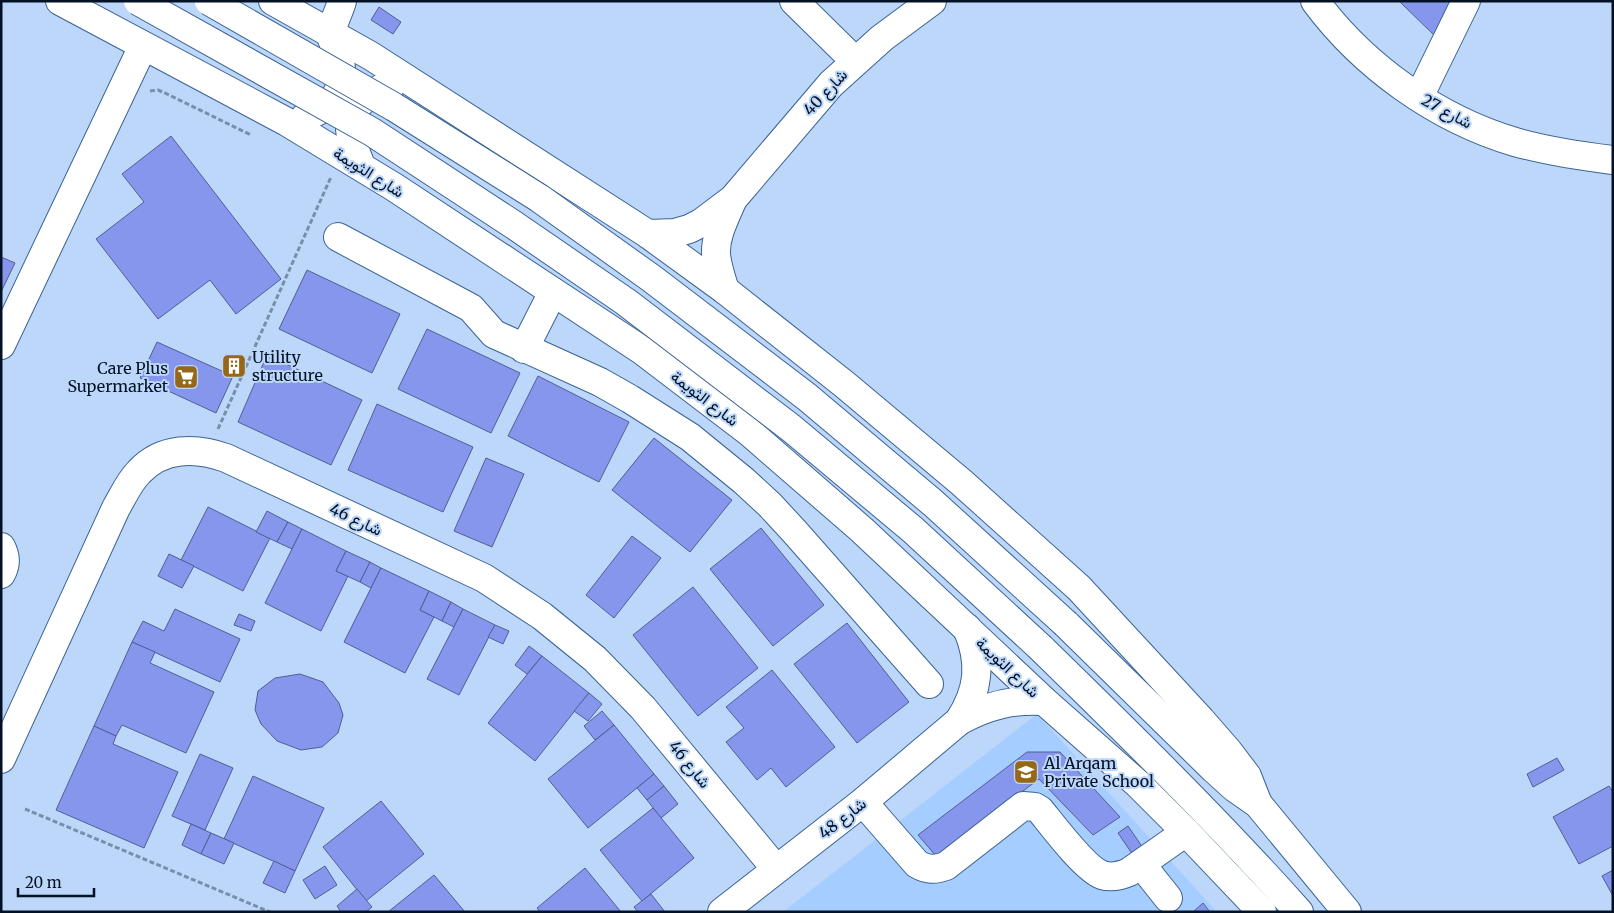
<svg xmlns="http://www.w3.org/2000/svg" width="1614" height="913" viewBox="0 0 1614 913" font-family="Merriweather,Vazirmatn,serif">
	<rect width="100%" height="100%" fill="#bcd7f9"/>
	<polygon fill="#a5cdff" points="1037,714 1217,912 783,912"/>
	<g fill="#8696ec" stroke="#525d96">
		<polygon points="1399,1 1455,1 1438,39"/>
		<polygon points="379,7 401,22 393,34 371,20"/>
		<polygon points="171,136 281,279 236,314 210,280 158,319 96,239 144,202 122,174"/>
		<polygon points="1,257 15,263 1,292"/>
		<polygon points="307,270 400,314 372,373 279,329"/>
		<polygon points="427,329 520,373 491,433 398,389"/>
		<polygon points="157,342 233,376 216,413 140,378"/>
		<polygon points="267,355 362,400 331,465 238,422"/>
		<polygon points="232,356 244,361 237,376 224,370"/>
		<polygon points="538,376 629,422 599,482 508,436"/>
		<polygon points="377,404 473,447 443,512 348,470"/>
		<polygon points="654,438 732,500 690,552 612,490"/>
		<polygon points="486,458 524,474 492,547 454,531"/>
		<polygon points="208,507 270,538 243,591 181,560"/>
		<polygon points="267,511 288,522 277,542 256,532"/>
		<polygon points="288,522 302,529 292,549 277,542"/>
		<polygon points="761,528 824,605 773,646 710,569"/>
		<polygon points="302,529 346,551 336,571 348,576 321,631 265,603"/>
		<polygon points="632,536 661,558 614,618 586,595"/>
		<polygon points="346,551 370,562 360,582 336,571"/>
		<polygon points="169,554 194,566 182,588 158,576"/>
		<polygon points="370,562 381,568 371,588 360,582"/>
		<polygon points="381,568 429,591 420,610 434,617 405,673 344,642"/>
		<polygon points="693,587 758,668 698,716 633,635"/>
		<polygon points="429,591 451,602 442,621 420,610"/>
		<polygon points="451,602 463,609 454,627 442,621"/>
		<polygon points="175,609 240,639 220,682 132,642 143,621 164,631"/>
		<polygon points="463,609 495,625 459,695 427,679"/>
		<polygon points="239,614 255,621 251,631 234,625"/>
		<polygon points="847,623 909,702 857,743 794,664"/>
		<polygon points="495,625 509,631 503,644 488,637"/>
		<polygon points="132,642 155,652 150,663 214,692 186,753 122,725 116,736 94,726"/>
		<polygon points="529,646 542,656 527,674 515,665"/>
		<polygon points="542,656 589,693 535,761 488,723"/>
		<polygon points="772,670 835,747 786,787 771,768 757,780 726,742 744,728 726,707"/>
		<polygon points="300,674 323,682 339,703 343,715 338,733 322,747 301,750 277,741 261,724 255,710 258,691 275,678"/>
		<polygon points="589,693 602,704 588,721 574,711"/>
		<polygon points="602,711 614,725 595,740 584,726"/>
		<polygon points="614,725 654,774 588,828 548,779"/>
		<polygon points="94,726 116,736 113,744 178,772 144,848 56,810"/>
		<polygon points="1027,752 1060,752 1120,817 1093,835 1039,779 936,856 918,835"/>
		<polygon points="200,754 233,768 205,830 172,816"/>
		<polygon points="1557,758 1564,770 1533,787 1527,774"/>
		<polygon points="654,774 664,786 647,800 637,788"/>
		<polygon points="253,776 324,808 295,871 224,839"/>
		<polygon points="664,786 678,804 661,818 647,800"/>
		<polygon points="1609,786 1613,792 1613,846 1579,864 1553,817"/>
		<polygon points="381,801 424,854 366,901 323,847"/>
		<polygon points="653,808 694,858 642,901 600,850"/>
		<polygon points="191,824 211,833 201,854 182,845"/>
		<polygon points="1128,826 1143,848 1133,855 1118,833"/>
		<polygon points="211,833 234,843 224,864 201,854"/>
		<polygon points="274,861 295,871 285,893 263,883"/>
		<polygon points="325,866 337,885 315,899 303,880"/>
		<polygon points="585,868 621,912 540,912 537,908"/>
		<polygon points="1613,870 1613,896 1602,876"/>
		<polygon points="434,875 465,912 388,912"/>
		<polygon points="357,889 372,907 366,912 341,912 337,906"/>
		<polygon points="651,894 665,912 638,912 634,907"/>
		<polygon points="1203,903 1210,912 1193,912"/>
	</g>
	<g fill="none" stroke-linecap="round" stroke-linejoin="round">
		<defs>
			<g id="minor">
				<polyline points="60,1 287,122 394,187 643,351 748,431 862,530 1044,701 1138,784 1186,832 1262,912"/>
				<polyline points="273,1 371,56 648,234 725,290 844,384 961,482 1079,588 1201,720 1228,751 1247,776 1258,804"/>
				<polyline points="794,1 855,61"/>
				<path d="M1315 1C1363 66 1437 119 1515 142 1547 151 1580 156 1613 160"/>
				<polyline points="1419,97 1466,1"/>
				<path d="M305 117C335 105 347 90 339 57 337 50 332 42 331 35 331 26 340 10 342 1"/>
				<path d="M361 166C357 155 350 140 350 128 351 104 371 91 391 85"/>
				<polyline points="648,234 675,233 689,229 701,223 733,199 831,84 882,38 932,1"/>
				<polyline points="338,237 471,308 494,334 600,382 630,399 690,437 744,481 770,505 794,531 929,684"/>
				<path d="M725 290C721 278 717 266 716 254 715 236 725 218 732 201"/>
				<polyline points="1,345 143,46"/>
				<polyline points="524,349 553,292"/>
				<path d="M1 547C6 556 6 565 1 574"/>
				<polyline points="1066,624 1214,769 1235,788 1258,804 1347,912"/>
				<path d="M1041 648C1129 734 1217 820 1299 912"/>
				<path d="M959 721C979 690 982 663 967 628"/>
				<path d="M1 759 116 508C123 496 129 482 139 472 162 447 196 447 226 458L484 578 542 616 595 659 643 708 776 869"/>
				<path d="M863 802 917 864C927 870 935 870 946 866L1023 806 1035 807 1040 810C1053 826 1085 869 1102 875 1111 878 1120 876 1129 872L1186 832"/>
				<polyline points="1141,864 1168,898"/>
				<path d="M722 912 863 802 959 721C986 706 1012 699 1044 701"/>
			</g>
		</defs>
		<use href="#minor" stroke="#3a6395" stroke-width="30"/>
		<g stroke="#788eab" stroke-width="3" stroke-dasharray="5 2.5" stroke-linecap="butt">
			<polyline points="150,91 158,90 165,93 251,135"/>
			<polyline points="218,429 331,177"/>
			<polyline points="25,809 270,912"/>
		</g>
		<use href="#minor" stroke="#fff" stroke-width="28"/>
		<defs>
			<g id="minor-bridge">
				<polyline points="138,1 372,132 514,225 626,302 791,428 913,530 1041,648"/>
				<polyline points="209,1 394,107 539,198 651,278 807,397 933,503 1066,624"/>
			</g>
		</defs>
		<use href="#minor-bridge" stroke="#3a6395" stroke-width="30" stroke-linecap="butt"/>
		<use href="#minor-bridge" stroke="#fff" stroke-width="28"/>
	</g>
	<defs>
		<symbol id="building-square" viewBox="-11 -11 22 22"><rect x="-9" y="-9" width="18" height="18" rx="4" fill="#966717" stroke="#bcd7f9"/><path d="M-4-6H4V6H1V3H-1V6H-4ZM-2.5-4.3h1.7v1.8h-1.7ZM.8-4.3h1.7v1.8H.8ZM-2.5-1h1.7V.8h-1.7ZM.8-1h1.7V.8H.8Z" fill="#fff"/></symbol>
		<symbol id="supermarket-square" viewBox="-11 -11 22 22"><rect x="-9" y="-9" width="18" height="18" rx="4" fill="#966717" stroke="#bcd7f9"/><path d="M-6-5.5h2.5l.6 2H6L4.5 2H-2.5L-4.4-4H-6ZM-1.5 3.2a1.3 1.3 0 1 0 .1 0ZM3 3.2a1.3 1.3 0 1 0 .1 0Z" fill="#fff"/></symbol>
		<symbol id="school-square" viewBox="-11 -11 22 22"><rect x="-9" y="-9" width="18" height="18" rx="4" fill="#966717" stroke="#bcd7f9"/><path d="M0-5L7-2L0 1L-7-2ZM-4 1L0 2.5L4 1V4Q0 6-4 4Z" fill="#fff"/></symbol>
	</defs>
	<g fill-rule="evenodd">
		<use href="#building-square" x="220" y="352" width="28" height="28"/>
		<use href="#supermarket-square" x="172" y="363" width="28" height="28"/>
		<use href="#school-square" x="1012" y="758" width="28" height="28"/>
	</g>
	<g text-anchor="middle" stroke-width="4" stroke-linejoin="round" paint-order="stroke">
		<g font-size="16" fill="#031125" stroke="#bcd7f9">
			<text transform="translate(825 92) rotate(-47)" y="6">شارع 40</text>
			<text transform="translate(1447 111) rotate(28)" y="6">شارع 27</text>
			<text transform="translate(369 172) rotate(32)" y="6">شارع الثويمة</text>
			<text transform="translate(705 398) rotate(37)" y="6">شارع الثويمة</text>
			<text transform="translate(356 519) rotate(25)" y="6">شارع 46</text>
			<text transform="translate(1008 667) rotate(43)" y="6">شارع الثويمة</text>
			<text transform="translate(690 764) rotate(51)" y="6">شارع 46</text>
			<text transform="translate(842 818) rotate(-38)" y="6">شارع 48</text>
		</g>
		<g font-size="16" fill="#031125" stroke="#bcd7f9" text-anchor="start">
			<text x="252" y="363">Utility<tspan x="252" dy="18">structure</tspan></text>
			<text x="168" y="374" text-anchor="end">Care Plus<tspan x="168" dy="18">Supermarket</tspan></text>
			<text x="1044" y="769">Al Arqam<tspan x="1044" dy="18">Private School</tspan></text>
		</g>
	</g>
	<rect width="1614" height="913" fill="none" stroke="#031125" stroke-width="5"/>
	<path d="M18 888v8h76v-8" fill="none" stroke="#031125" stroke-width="2.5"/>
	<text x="25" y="888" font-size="15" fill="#031125" stroke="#bcd7f9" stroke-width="4" paint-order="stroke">20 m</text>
</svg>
